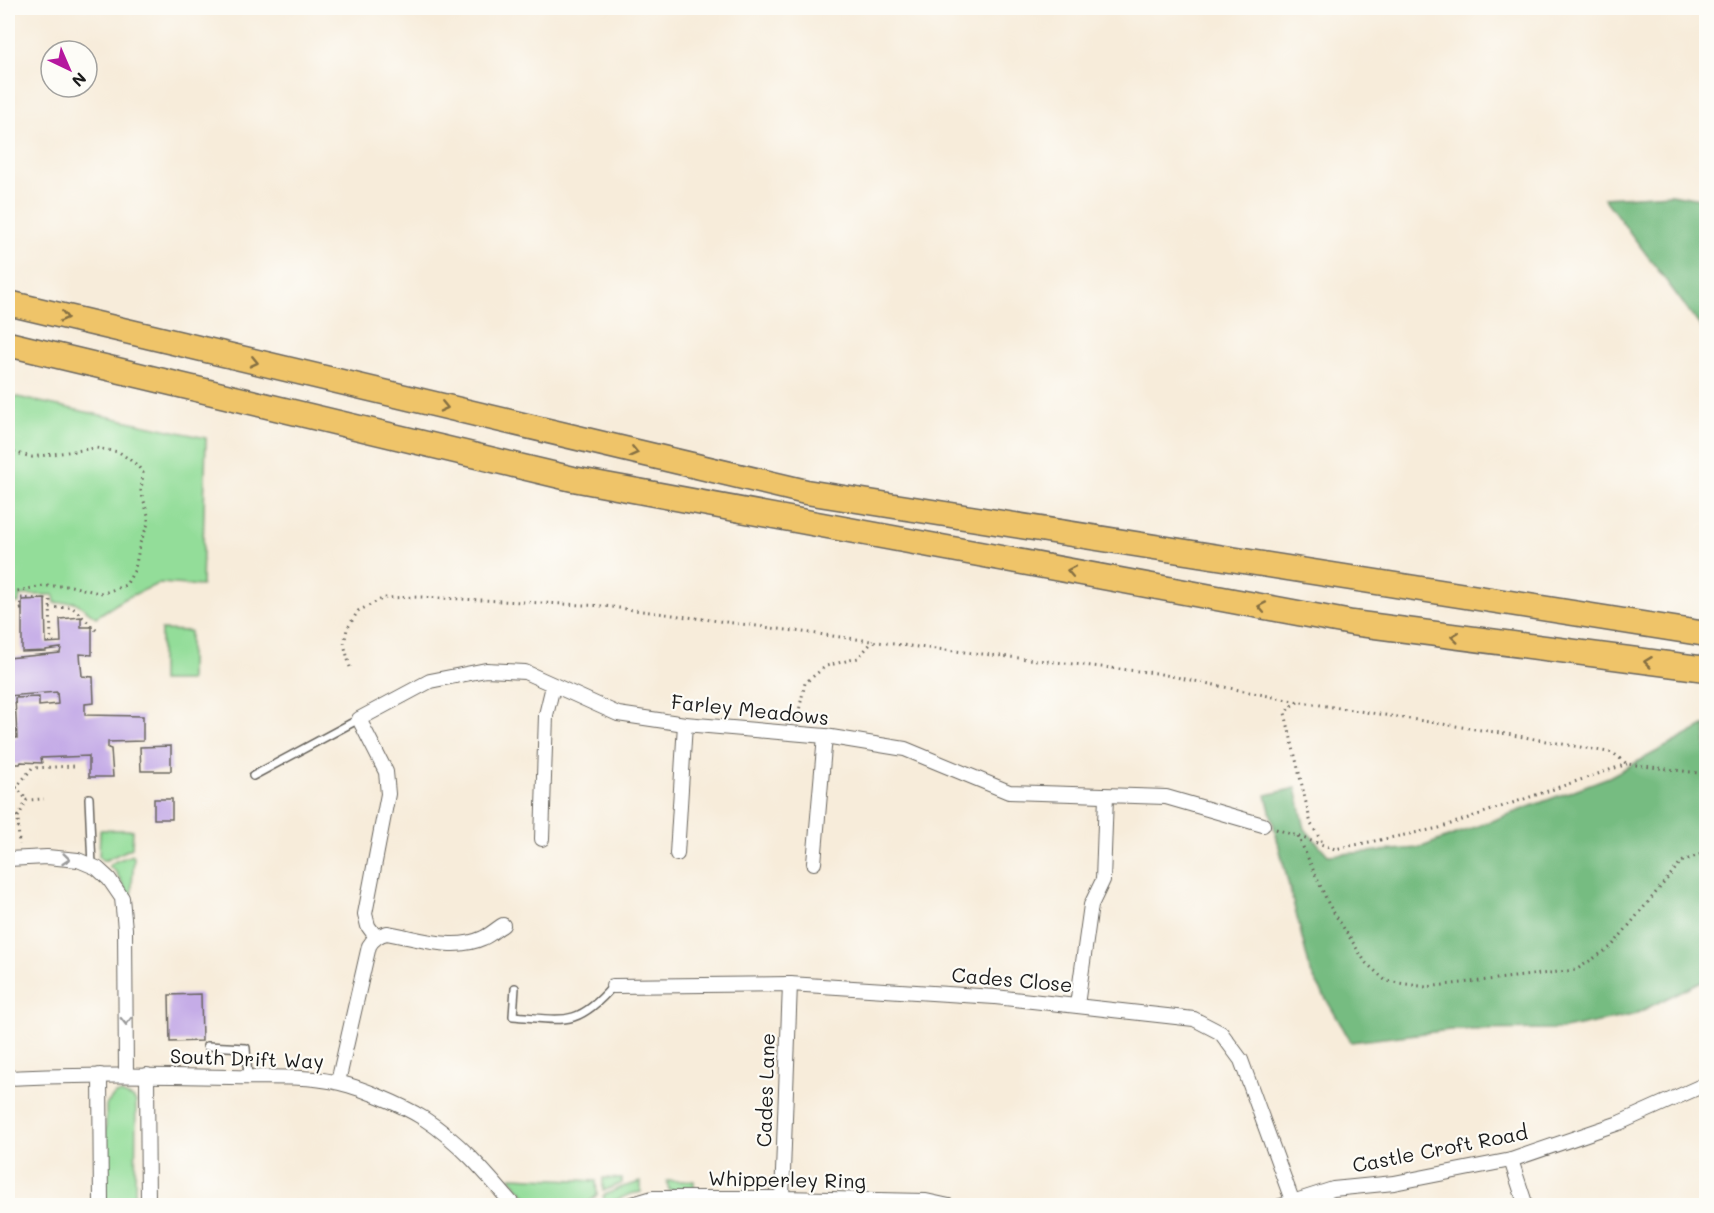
<svg xmlns="http://www.w3.org/2000/svg" width="1714" height="1213" viewBox="0 0 1714 1213" font-family="Mali,sans-serif">
	<rect width="100%" height="100%" fill="#fdfcf7"/>
	<filter id="ink" filterUnits="userSpaceOnUse"><feTurbulence type="fractalNoise" baseFrequency=".0167" numOctaves="2"/><feDisplacementMap in="SourceGraphic" scale="12" xChannelSelector="R" yChannelSelector="G"/><feConvolveMatrix kernelMatrix="1 2 1 2 8 2 1 2 1" color-interpolation-filters="sRGB"/></filter>
	<filter id="wash" filterUnits="userSpaceOnUse"><feTurbulence type="fractalNoise" baseFrequency=".008" numOctaves="4" result="noise"/><feDisplacementMap in="SourceGraphic" scale="24" xChannelSelector="R" yChannelSelector="G"/><feGaussianBlur stdDeviation="1.35" result="paint"/><feColorMatrix in="noise" values="0 0 0 0 0 0 0 0 0 0 0 0 0 0 0 0 0 1.4 0 .05"/><feComposite in="paint" operator="in"/></filter>
	<g filter="url(#wash)">
		<rect width="100%" height="100%" fill="#f7ecda"/>
		<g fill="#93dd99" stroke="#587c5a" stroke-width="1.5">
			<polygon points="8,395 206,438 202,586 160,583 124,599 96,617 75,602 55,603 54,595 20,595 19,603 8,603"/>
			<polygon points="161,630 190,631 190,681 161,681"/>
			<polygon points="100,830 133,830 132,848 104,861 99,857"/>
			<polygon points="132,855 134,857 131,899 116,872 109,866 116,861"/>
			<polygon points="121,1093 133,1098 136,1102 135,1205 105,1206 106,1105 115,1094"/>
			<polygon points="512,1177 596,1181 597,1195 586,1205 534,1205 510,1178"/>
			<polygon points="603,1178 622,1179 622,1183 603,1191"/>
			<polygon points="667,1181 694,1181 694,1191 669,1190"/>
			<polygon points="641,1182 641,1192 630,1194 606,1205 603,1196 619,1188"/>
		</g>
		<g fill="#76bc81" stroke="#496c4e" stroke-width="1.5">
			<polygon points="1671,194 1706,200 1706,334 1604,198"/>
			<polygon points="1706,725 1706,979 1633,1015 1564,1029 1450,1030 1351,1042 1311,973 1266,795 1296,788 1305,829 1328,855 1419,848 1609,777"/>
		</g>
		<g id="blocks">
			<g fill="#c5ace7">
				<polygon points="45,599 46,643 61,642 60,619 81,617 81,627 92,627 92,655 80,654 82,676 93,677 94,703 85,704 85,715 143,716 143,741 108,742 108,748 111,749 113,777 89,777 89,756 41,758 42,763 21,762 20,764 10,764 8,738 17,738 15,698 39,697 39,706 58,704 57,692 8,696 8,658 60,653 61,648 46,650 46,651 22,652 22,600"/>
				<polygon points="171,746 171,771 141,771 140,747"/>
				<rect x="154" y="799" width="18" height="20"/>
				<polygon points="201,994 202,1041 170,1042 169,995"/>
			</g>
		</g>
	</g>
	<g filter="url(#ink)">
		<use href="#blocks" fill-opacity="0" stroke="#69655e" stroke-width="1.5"/>
		<g fill="none" stroke-linecap="round" stroke-linejoin="round">
			<defs>
				<g id="service">
					<polyline points="253,776 359,719"/>
					<polyline points="89,798 92,866"/>
					<path d="M515 988 513 1016C563 1020 577 1028 613 986"/>
					<polyline points="207,1046 246,1048 248,1077"/>
				</g>
				<g id="minor">
					<polyline points="542,839 546,715 553,686"/>
					<polyline points="677,854 685,724"/>
					<polyline points="8,859 47,857 78,860 97,868 109,879 122,898 125,929 126,1075"/>
					<polyline points="814,863 825,736"/>
					<polyline points="376,937 368,926 365,914 388,794 386,772 359,719 430,681 486,670 525,672 618,714 685,724 825,736 905,749 1009,792 1166,797 1263,825"/>
					<polyline points="613,986 790,984 995,997 1194,1019 1221,1033 1241,1060 1292,1200"/>
					<polyline points="1077,1005 1091,905 1103,880 1106,796"/>
					<polyline points="100,1075 101,1206"/>
					<polyline points="147,1075 148,1206"/>
					<path d="M8 1078C82 1074 156 1075 230 1077 265 1078 300 1075 335 1082 358 1086 402 1105 423 1118 459 1141 486 1173 514 1206"/>
					<path d="M338 1082 369 946C373 939 378 935 387 933 418 938 453 952 483 938 490 935 496 929 503 925"/>
					<polyline points="1511,1160 1526,1206"/>
					<polyline points="782,1198 790,984"/>
					<polyline points="626,1206 653,1198 782,1198 926,1201 949,1206"/>
					<polyline points="1280,1206 1333,1189 1394,1183 1511,1160 1619,1123 1706,1084"/>
				</g>
				<g id="motorway">
					<polyline points="8,303 806,492 1706,634"/>
					<polyline points="8,344 573,479 1352,623 1706,669"/>
				</g>
			</defs>
			<use href="#service" stroke="#69655e" stroke-width="10"/>
			<use href="#minor" stroke="#69655e" stroke-width="16"/>
			<use href="#motorway" stroke="#69655e" stroke-width="27"/>
			<g stroke="#69655e" stroke-width="3" stroke-dasharray="1.5 4.5" stroke-linecap="butt">
				<polyline points="8,451 32,457 96,448 119,452 137,465 143,473 141,491 148,515 148,524 140,543 135,569 126,585 107,592 99,593 71,586 43,586 17,591 8,595"/>
				<polyline points="50,608 72,607 98,632"/>
				<polyline points="8,609 21,609 21,598 50,599 51,643"/>
				<polyline points="350,667 344,644 347,629 358,611 384,598 420,597 604,606 909,646 1156,673 1288,700 1507,734 1613,753 1627,764 1706,774"/>
				<polyline points="1298,702 1291,706 1285,713 1311,824 1322,842"/>
				<polyline points="797,720 805,683 826,666 858,658 873,641"/>
				<polyline points="8,784 10,786 8,791"/>
				<polyline points="10,786 15,786 27,800"/>
				<polyline points="16,788 32,768 75,766"/>
				<polyline points="8,807 18,817 19,845"/>
				<polyline points="18,817 27,800 44,799"/>
				<polyline points="1276,829 1335,849 1439,828 1627,764"/>
				<polyline points="1298,836 1329,905 1366,963 1386,981 1426,987 1576,970 1612,946 1681,862 1706,852"/>
			</g>
			<use href="#service" stroke="#fff" stroke-width="7"/>
			<use href="#minor" stroke="#fff" stroke-width="14"/>
			<use href="#motorway" stroke="#efc469" stroke-width="24"/>
		</g>
		<defs><path id="oneway-chevron" d="M-2-3.5L2.5 0L-2 3.5" fill="none" stroke-width="1.6" stroke-linecap="round" stroke-linejoin="round" transform="scale(1.5)"/></defs>
		<g stroke="#867042">
			<use href="#oneway-chevron" transform="translate(64 317) rotate(13)"/>
			<use href="#oneway-chevron" transform="translate(254 362) rotate(13)"/>
			<use href="#oneway-chevron" transform="translate(444 407) rotate(13)"/>
			<use href="#oneway-chevron" transform="translate(634 452) rotate(13)"/>
			<use href="#oneway-chevron" transform="translate(1071 571) rotate(-169)"/>
			<use href="#oneway-chevron" transform="translate(1262 607) rotate(-169)"/>
			<use href="#oneway-chevron" transform="translate(1455 637) rotate(-173)"/>
			<use href="#oneway-chevron" transform="translate(1648 662) rotate(-173)"/>
		</g>
		<g stroke="#999">
			<use href="#oneway-chevron" transform="translate(66 859) rotate(6)"/>
			<use href="#oneway-chevron" transform="translate(126 1021) rotate(89)"/>
		</g>
	</g>
	<g text-anchor="middle" stroke-width="4.5" stroke-linejoin="round" paint-order="stroke">
		<g font-size="20" fill="#1c1c1c" stroke="#fdfcf7">
			<text transform="translate(750 710) rotate(6)" y="7">Farley Meadows</text>
			<text transform="translate(1012 980) rotate(5)" y="7">Cades Close</text>
			<text transform="translate(247 1059) rotate(2)" y="7">South Drift Way</text>
			<text transform="translate(766 1090) rotate(-88)" y="7">Cades Lane</text>
			<text transform="translate(1440 1149) rotate(-11)" y="7">Castle Croft Road</text>
			<text transform="translate(787 1180) rotate(1)" y="7">Whipperley Ring</text>
		</g>
	</g>
	<rect width="1714" height="1213" fill="none" stroke="#fdfcf7" stroke-width="30"/>
	<g transform="translate(69 69) rotate(136)"><circle r="28" fill="#fdfcf7" stroke="#a3a29f" stroke-width="1.5"/>
	<path d="M0-4.5L10 22L0 15L-10 22Z" fill="#b5179e"/>
	<text y="-9" font-size="16" font-weight="bold" text-anchor="middle" fill="#1c1c1c">N</text>
	</g>
</svg>
